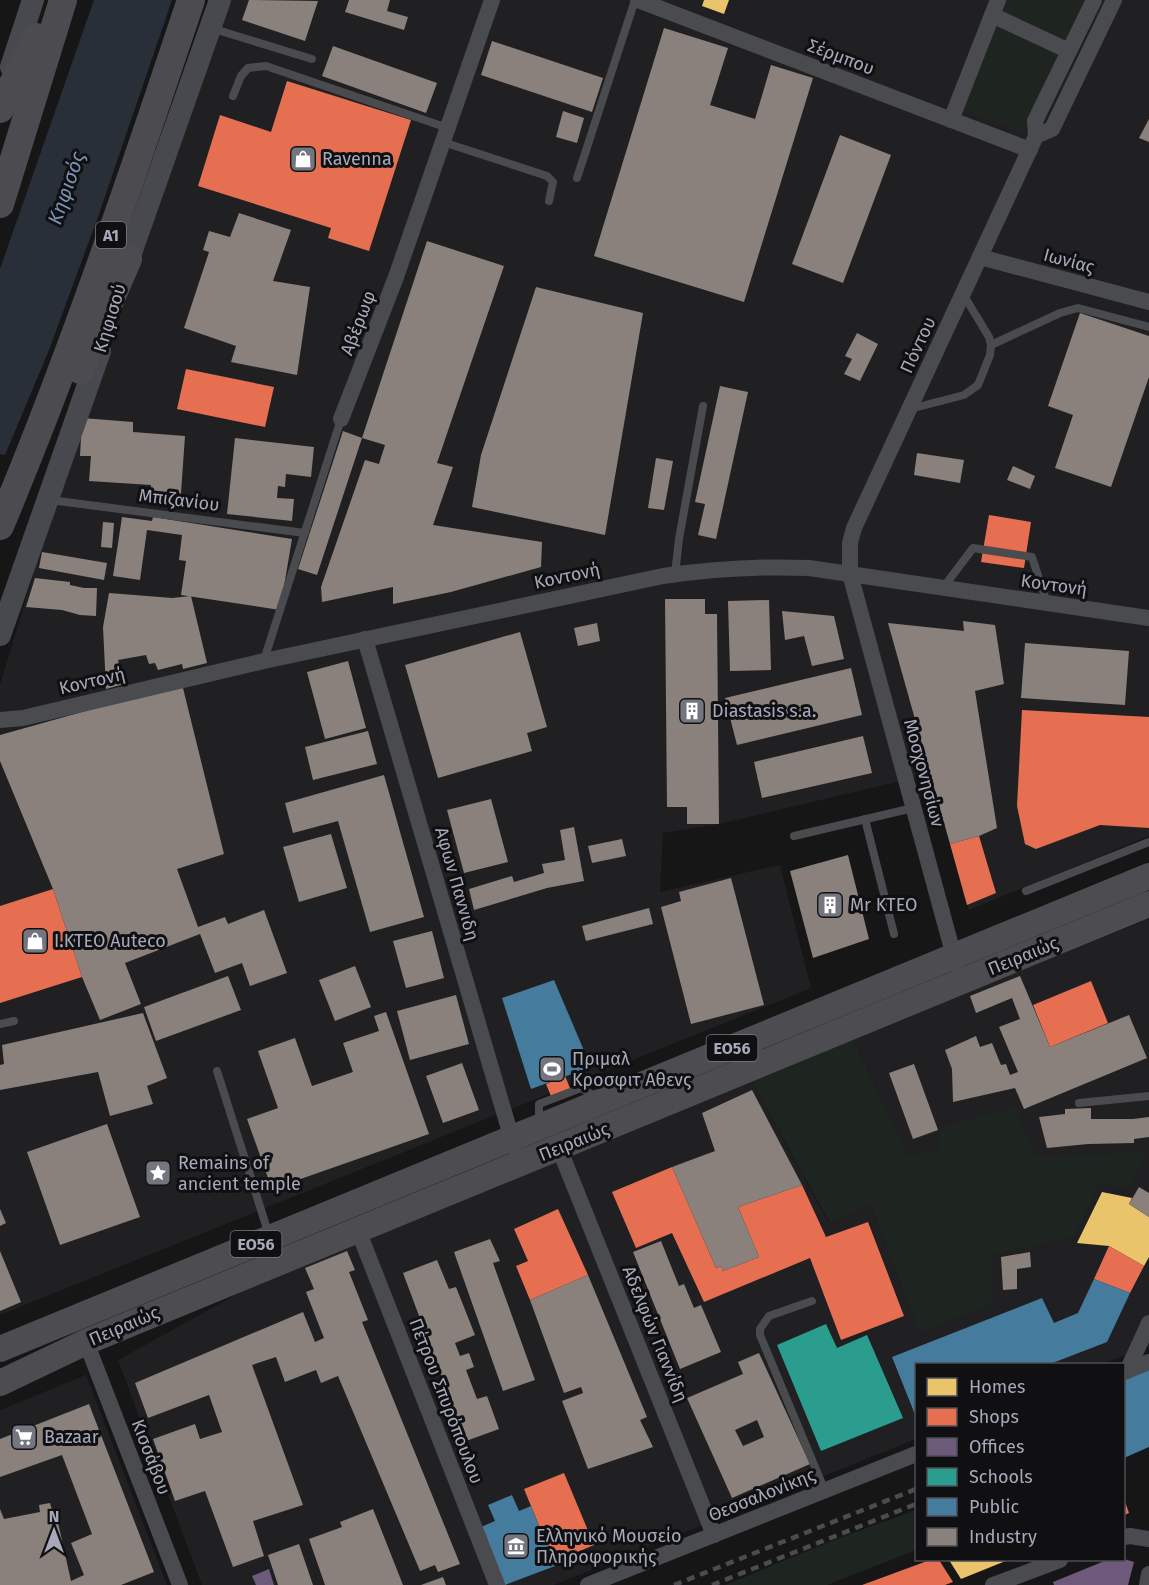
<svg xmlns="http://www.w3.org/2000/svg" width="1149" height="1585" viewBox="0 0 1149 1585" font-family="'Fira Sans',sans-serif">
	<rect width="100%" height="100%" fill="#161616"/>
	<g fill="#202022">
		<polygon points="231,0 1149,0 1149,836 969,910 931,774 719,824 663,833 660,892 780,865 811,988 0,1315 0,685 68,460"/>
		<polygon points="1149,919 1149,1346 1102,1364 916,1364 916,1439 554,1585 202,1585 118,1360 301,1259 752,1081 828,1222 871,1206 919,1333 993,1305 991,1256 1076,1236 1099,1185 1036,1157 939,1149 908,1156 853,1038"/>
		<polygon points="86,1375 167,1585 0,1585 0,1410"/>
	</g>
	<g fill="#1e2520">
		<polygon points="1006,0 1088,0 1023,133 963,109"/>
		<polygon points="853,1038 908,1156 939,1149 942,1127 1015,1107 1036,1157 1145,1152 1131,1187 1099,1185 1076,1236 992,1256 993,1305 919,1333 871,1206 829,1222 752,1081"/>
		<polygon points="916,1510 916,1550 827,1585 725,1585 839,1538"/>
	</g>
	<polygon fill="#282f39" points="94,0 172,0 99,214 49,350 5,455 0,454 0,269"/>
	<g fill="#e9c46a">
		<polygon points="704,0 729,0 724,14 702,6"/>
		<polygon points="1102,1192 1132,1198 1129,1204 1149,1217 1149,1257 1144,1266 1109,1246 1077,1243"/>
		<polygon points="949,1560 1008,1560 961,1579"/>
	</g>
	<g fill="#e76f51">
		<polygon points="287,81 411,120 369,251 328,238 331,228 198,186 220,115 271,132"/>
		<polygon points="186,369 274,387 265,427 177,409"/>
		<polygon points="989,515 1031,522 1024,568 981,562"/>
		<polygon points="1022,710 1149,717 1149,828 1100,825 1036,849 1025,844 1017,806"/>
		<polygon points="979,836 996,893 967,905 950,844"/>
		<polygon points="53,889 82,977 0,1003 0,906"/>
		<polygon points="1091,981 1108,1023 1050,1047 1033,1005"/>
		<polygon points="565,1076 572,1093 553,1101 546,1084"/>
		<polygon points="672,1167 716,1268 721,1266 723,1271 759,1257 738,1207 802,1185 826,1237 868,1222 904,1316 841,1340 810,1258 704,1302 672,1233 636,1248 612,1192"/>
		<polygon points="558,1209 588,1275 530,1300 516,1266 528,1261 514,1229"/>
		<polygon points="1109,1246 1144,1266 1130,1293 1094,1279"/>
		<polygon points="564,1473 594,1545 554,1562 524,1489"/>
		<polygon points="1124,1499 1129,1513 1124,1515"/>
		<polygon points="930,1560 939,1560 953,1582 945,1585 862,1585"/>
	</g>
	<g fill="#6d597a">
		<polygon points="1124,1559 1134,1562 1128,1585 1054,1585 1053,1582 1107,1560"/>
		<polygon points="269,1569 274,1585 256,1585 252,1576"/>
	</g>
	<polygon fill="#2a9d8f" points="826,1324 837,1348 867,1335 903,1418 821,1451 777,1345"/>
	<g fill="#457b9d">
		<polygon points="554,980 591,1067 531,1089 502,998"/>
		<polygon points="1094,1279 1130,1293 1107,1342 1050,1364 916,1364 916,1417 892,1357 1042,1298 1054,1323 1078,1313"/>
		<polygon points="1149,1370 1149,1447 1124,1458 1124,1373"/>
		<polygon points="512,1495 519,1511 531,1506 555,1566 505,1585 481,1527 495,1521 488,1505"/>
	</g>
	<g fill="#8a817c" fill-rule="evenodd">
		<polygon points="249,0 318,1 305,41 242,20"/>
		<polygon points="349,0 390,0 387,11 408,17 404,30 345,12"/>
		<polygon points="664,28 728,48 710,105 755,119 771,65 813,78 744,302 594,256"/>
		<polygon points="492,41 603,78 592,112 481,75"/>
		<polygon points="333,46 437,83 426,113 322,76"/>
		<polygon points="563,111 584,118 577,143 556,137"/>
		<polygon points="1149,119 1149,142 1139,138"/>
		<polygon points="840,135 891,155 843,283 792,264"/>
		<polygon points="239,213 291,230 273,281 310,287 297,375 231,362 236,346 184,328 209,252 203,250 209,231 230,237"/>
		<polygon points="427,241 504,266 437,463 453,467 433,525 542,542 541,567 451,592 393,604 393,587 322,602 321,587 365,460 379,464 385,445 362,438"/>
		<polygon points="536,287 643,313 605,535 472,507 481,455"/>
		<polygon points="1080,313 1149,336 1149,377 1111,487 1055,468 1073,415 1048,406"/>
		<polygon points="857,333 878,344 860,381 844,374 852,359 845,356"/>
		<polygon points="720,386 748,392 716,539 698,535 705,504 695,502"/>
		<polygon points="82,418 133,422 133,432 185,436 180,507 150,505 151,485 89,481 91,456 80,456"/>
		<polygon points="343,431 362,438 317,575 298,569"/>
		<polygon points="235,438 314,447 311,477 286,474 285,487 278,486 277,498 294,499 292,521 227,514"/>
		<polygon points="917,453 964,460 960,483 914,475"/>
		<polygon points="656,458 673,461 664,510 648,508"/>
		<polygon points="1013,466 1035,476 1030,489 1007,480"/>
		<polygon points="122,517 152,521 153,517 292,539 280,610 181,595 186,561 179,560 182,535 147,530 140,580 113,576"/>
		<polygon points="103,522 114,523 112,548 101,547"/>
		<polygon points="42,552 107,563 104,580 39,568"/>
		<polygon points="35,578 70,582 70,585 84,588 97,588 96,616 80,615 62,610 26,607"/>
		<polygon points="109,593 172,598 191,596 207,663 183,669 182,664 158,670 155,663 149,664 146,655 118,660 124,684 106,689 103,627"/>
		<polygon points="665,599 705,599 705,614 717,614 719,824 687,824 687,807 667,807"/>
		<polygon points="769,600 771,670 730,671 728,601"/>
		<polygon points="782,611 834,616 844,659 812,666 804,636 785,640"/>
		<polygon points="963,621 995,625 1004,684 975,691 997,828 979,836 950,844 888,623 964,631"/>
		<polygon points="597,623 600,641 578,646 574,628"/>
		<polygon points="520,632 547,727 527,733 532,751 438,778 405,665"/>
		<polygon points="1025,643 1129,651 1125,705 1021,698"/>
		<polygon points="348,661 366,728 325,739 307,672"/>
		<polygon points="851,668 862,715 737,745 725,698"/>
		<polygon points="182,684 224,854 177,869 198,927 225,917 228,924 264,910 287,973 250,986 242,963 215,973 200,934 125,963 141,1004 100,1020 82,977 53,889 0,761 0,735"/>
		<polygon points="368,731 377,764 313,780 305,747"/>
		<polygon points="863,736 872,773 762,798 754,762"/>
		<polygon points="384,775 424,917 370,932 338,821 293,833 285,803"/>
		<polygon points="491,799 508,862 464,873 447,810"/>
		<polygon points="574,827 584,881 547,888 474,910 469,889 512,876 514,882 544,873 542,864 565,860 560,830"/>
		<polygon points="331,834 347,888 299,902 283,847"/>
		<polygon points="622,839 626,856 592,863 588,846"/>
		<polygon points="848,855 869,939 813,958 790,871"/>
		<polygon points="731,878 764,1005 691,1024 661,907 681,901 679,892"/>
		<polygon points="649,908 653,924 586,941 582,926"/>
		<polygon points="432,931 444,978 406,988 393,941"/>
		<polygon points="355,966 371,1007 335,1021 319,980"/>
		<polygon points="228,976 241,1010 156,1041 144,1007"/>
		<polygon points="1020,976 1050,1047 1129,1015 1147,1058 1024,1109 1015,1088 953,1102 952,1069 945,1050 976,1036 980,1047 992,1043 1001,1065 1006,1064 1010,1075 1018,1072 999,1027 1020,1019 1012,998 976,1013 970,996"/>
		<polygon points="456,995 469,1044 410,1060 397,1011"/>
		<polygon points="386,1012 429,1134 272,1189 247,1119 278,1108 258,1051 295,1038 312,1086 353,1072 343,1043 379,1031 374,1016"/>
		<polygon points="143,1013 167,1078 147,1086 153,1104 110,1116 98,1072 0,1090 0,1065 4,1064 2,1045"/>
		<polygon points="462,1063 479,1110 443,1123 426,1076"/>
		<polygon points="914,1064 938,1130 913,1139 889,1073"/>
		<polygon points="752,1090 802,1185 738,1207 759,1257 723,1271 721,1266 716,1268 672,1167 715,1151 702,1113"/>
		<polygon points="1091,1108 1091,1119 1133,1119 1149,1117 1149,1137 1134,1139 1134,1143 1088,1144 1047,1148 1039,1117 1065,1114 1065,1109"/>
		<polygon points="107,1124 140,1217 60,1245 27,1152"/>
		<polygon points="1139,1187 1149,1193 1149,1217 1129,1204"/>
		<polygon points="0,1209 6,1223 0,1226"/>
		<polygon points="490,1239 500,1261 493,1263 535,1380 503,1391 454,1252"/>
		<polygon points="661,1241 679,1286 684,1284 694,1308 701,1305 721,1352 680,1369 633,1252"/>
		<polygon points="0,1251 21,1302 0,1311"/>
		<polygon points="347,1251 355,1270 349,1272 368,1320 362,1322 460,1564 438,1572 435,1565 420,1571 338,1376 321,1383 316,1370 285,1382 276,1357 252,1365 303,1505 253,1521 264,1556 233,1567 205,1491 175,1501 153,1439 195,1424 200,1439 222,1432 209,1395 148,1418 135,1383 303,1312 315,1342 324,1338 306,1292 314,1289 305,1268"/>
		<polygon points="1030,1252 1031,1267 1017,1269 1017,1289 1003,1290 1001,1257"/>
		<polygon points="437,1260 449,1289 456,1287 475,1335 455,1343 460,1356 469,1353 474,1367 466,1370 477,1399 487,1396 499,1429 466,1441 403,1273"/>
		<polygon points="588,1275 647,1417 640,1420 653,1447 588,1469 562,1401 583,1393 581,1387 564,1393 530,1300"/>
		<path d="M759 1353 810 1464 732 1498 687 1398 743 1374 738 1362ZM757 1420 764 1437 743 1446 735 1430Z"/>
		<polygon points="89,1404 154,1572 121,1585 0,1585 0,1509 4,1519 40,1512 39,1505 50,1503 52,1510 55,1509 71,1581 84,1575 71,1543 92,1534 62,1455 0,1477 0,1439"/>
		<polygon points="373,1509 403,1585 325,1585 309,1539 342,1527 340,1522"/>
		<polygon points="299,1544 313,1585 278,1585 268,1555"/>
		<polygon points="443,1577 446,1585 421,1585"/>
	</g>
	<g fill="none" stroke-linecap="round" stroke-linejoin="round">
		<g stroke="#4a4b4f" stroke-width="8">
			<polyline points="211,28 312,59"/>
			<polyline points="233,96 241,76 248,68 266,66 448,128"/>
			<polyline points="443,142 547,176 553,182 549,201"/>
			<polyline points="577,178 635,0"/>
			<polyline points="991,345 1060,313 1078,308 1149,327"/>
			<polyline points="910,409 964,395 978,385 990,355 991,345 989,337 963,294"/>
			<polyline points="50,500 305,533"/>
			<polyline points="675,574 679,539 703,406"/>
			<polyline points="943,588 973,548 1032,557 1047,603"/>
			<polyline points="264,660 341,419"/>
			<polyline points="865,819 894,934"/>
			<polyline points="794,836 913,808"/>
			<polyline points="1026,891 1149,842"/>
			<polyline points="0,1024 14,1021"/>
			<polyline points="217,1071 269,1235"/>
			<polyline points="1079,1103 1149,1096"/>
			<polyline points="539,1123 539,1104 581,1088 598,1098"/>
			<polyline points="812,1301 769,1316 760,1329 760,1335 825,1491"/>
		</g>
		<g stroke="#4a4b4f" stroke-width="16">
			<polyline points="638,0 1030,150"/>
			<polyline points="992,15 1069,51"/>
			<polyline points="951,120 998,0"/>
			<polyline points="1036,136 1052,129 1114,0"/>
			<polyline points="980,257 1149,302"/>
			<polyline points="341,419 396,277 492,0"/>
			<polyline points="365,639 514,1146"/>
			<path d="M0 720 23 718 264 661 663 576C712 569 760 566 809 568L1149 618"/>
			<polyline points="956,964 850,574 850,543 854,528 1036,136 1035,121 1094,0"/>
			<polyline points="559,1148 714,1535"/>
			<polyline points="358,1230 497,1585"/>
			<polyline points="86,1342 180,1585"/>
			<polyline points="1127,1371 1149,1323"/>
			<polyline points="1124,1372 1149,1362"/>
			<polyline points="1124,1537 1130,1536 1149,1539"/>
			<polyline points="588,1585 916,1454"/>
			<polyline points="993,1585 1060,1560"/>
			<polyline points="1147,1585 1149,1574"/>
		</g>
		<g stroke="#48494e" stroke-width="22">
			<polyline points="11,67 33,0"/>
			<polyline points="124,273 220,0"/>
			<polyline points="0,635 100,351"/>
		</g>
		<g stroke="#4d4d51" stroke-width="26">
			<polyline points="0,1349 1149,876"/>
			<polyline points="0,1383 86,1342 1149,904"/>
		</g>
		<g stroke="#4c4c50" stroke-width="28">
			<polyline points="0,109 37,37"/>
			<polyline points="0,204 63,0"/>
			<polyline points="80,370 128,259"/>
			<path d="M0 526C72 354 132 177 191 0"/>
		</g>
		<g stroke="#4b4c4f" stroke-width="4.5" stroke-dasharray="8 6" stroke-linecap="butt">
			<polyline points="674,1585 916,1489"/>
			<polyline points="712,1585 916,1504"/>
		</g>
	</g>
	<defs>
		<symbol id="shop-square" viewBox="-11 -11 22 22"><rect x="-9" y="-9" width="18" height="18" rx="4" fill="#74767f" stroke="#101012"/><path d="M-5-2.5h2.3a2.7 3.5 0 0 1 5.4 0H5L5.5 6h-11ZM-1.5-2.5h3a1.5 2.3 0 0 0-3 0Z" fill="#fff"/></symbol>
		<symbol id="building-square" viewBox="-11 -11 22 22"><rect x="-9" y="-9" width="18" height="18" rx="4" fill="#74767f" stroke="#101012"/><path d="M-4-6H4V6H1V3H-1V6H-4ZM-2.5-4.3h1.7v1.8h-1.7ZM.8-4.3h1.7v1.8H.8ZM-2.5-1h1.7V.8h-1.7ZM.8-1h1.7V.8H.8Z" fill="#fff"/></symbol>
		<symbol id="stadium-square" viewBox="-11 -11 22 22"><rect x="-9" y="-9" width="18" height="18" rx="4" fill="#74767f" stroke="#101012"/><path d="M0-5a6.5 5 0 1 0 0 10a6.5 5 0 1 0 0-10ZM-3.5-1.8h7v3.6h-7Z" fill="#fff"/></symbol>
		<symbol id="sight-square" viewBox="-11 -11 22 22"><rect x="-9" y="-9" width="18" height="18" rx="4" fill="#74767f" stroke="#101012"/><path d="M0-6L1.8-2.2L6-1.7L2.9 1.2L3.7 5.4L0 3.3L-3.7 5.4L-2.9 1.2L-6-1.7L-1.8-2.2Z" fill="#fff"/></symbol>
		<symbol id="supermarket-square" viewBox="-11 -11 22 22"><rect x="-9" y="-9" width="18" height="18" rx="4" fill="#74767f" stroke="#101012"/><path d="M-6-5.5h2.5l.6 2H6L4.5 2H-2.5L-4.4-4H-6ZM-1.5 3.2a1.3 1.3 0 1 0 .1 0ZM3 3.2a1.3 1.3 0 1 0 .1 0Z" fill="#fff"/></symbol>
		<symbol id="museum-square" viewBox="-11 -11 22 22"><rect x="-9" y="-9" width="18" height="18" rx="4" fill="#74767f" stroke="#101012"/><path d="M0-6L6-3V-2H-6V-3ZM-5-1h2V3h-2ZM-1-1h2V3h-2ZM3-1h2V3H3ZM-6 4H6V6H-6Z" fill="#fff"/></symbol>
	</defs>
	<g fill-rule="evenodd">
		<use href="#shop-square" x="288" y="144" width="30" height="30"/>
		<use href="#building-square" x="677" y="696" width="30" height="30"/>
		<use href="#building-square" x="815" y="890" width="30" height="30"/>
		<use href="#shop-square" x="20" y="926" width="30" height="30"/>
		<use href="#stadium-square" x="537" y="1054" width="30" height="30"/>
		<use href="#sight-square" x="143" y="1158" width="30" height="30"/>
		<use href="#supermarket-square" x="9" y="1422" width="30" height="30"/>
		<use href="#museum-square" x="501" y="1531" width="30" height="30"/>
	</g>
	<g text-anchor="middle" stroke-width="6" stroke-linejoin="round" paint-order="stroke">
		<g fill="#101012" stroke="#797b86" stroke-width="1.5">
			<rect x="96" y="222" width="30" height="26" rx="4.5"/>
			<rect x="706.5" y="1035" width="51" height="26" rx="4.5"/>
			<rect x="230.5" y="1231" width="51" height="26" rx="4.5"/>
		</g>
		<g font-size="16" font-weight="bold" fill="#a6a9b8">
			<text x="111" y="241">Α1</text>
			<text x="732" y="1054">ΕΟ56</text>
			<text x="256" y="1250">ΕΟ56</text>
		</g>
		<g font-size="18" fill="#a6a9b8" stroke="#101012">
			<text transform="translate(841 57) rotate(21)" y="6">Σέρμπου</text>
			<text transform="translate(1069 261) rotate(15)" y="6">Ιωνίας</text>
			<text transform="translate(110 318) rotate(-73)" y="6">Κηφισού</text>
			<text transform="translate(358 323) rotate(-69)" y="6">Αβέρωφ</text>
			<text transform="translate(918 345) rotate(-65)" y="6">Πόντου</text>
			<text transform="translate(179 500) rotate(7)" y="6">Μπιζανίου</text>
			<text transform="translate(567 576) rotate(-12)" y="6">Κοντονή</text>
			<text transform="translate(1054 585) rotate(8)" y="6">Κοντονή</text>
			<text transform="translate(92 681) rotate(-13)" y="6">Κοντονή</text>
			<text transform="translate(924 773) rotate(75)" y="6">Μοσχονησίων</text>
			<text transform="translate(457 884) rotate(74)" y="6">Αφων Παννιδη</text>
			<text transform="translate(1023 956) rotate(-22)" y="6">Πειραιώς</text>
			<text transform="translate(574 1142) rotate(-22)" y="6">Πειραιώς</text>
			<text transform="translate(124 1326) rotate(-23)" y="6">Πειραιώς</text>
			<text transform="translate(655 1334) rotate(68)" y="6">Αδελφών Γιαννίδη</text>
			<text transform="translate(446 1401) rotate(69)" y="6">Πέτρου Σπυρόπουλου</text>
			<text transform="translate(151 1457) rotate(69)" y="6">Κισσάβου</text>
			<text transform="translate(762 1495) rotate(-22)" y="6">Θεσσαλονίκης</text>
		</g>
		<g font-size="18" fill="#a6a9b8" stroke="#101012" text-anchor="start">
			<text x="322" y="165">Ravenna</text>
			<text x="712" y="717">Diastasis s.a.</text>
			<text x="850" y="911">Mr KTEO</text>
			<text x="54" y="947">Ι.ΚΤΕΟ Auteco</text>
			<text x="572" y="1065">Πριμαλ<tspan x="572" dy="21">Κροσφιτ Αθενς</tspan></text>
			<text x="178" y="1169">Remains of<tspan x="178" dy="21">ancient temple</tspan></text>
			<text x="44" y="1443">Bazaar</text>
			<text x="536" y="1542">Ελληνικό Μουσείο<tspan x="536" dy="21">Πληροφορικής</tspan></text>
		</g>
		<g font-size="20" font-style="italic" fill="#7a93b6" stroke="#101012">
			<text transform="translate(66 188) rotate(-71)" y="7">Κηφισός</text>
		</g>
	</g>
	<rect x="915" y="1363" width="210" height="198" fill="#101012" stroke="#4c4d54" stroke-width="1.5"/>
	<rect x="927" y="1378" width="30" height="18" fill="#e9c46a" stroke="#4c4d54" stroke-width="1.5"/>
	<text x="969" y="1393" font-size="18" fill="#a6a9b8">Homes</text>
	<rect x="927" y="1408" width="30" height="18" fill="#e76f51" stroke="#4c4d54" stroke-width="1.5"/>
	<text x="969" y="1423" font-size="18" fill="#a6a9b8">Shops</text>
	<rect x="927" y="1438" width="30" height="18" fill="#6d597a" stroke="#4c4d54" stroke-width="1.5"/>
	<text x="969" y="1453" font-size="18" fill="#a6a9b8">Offices</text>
	<rect x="927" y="1468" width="30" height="18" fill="#2a9d8f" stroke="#4c4d54" stroke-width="1.5"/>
	<text x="969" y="1483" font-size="18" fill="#a6a9b8">Schools</text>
	<rect x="927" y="1498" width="30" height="18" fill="#457b9d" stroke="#4c4d54" stroke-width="1.5"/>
	<text x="969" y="1513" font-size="18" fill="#a6a9b8">Public</text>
	<rect x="927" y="1528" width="30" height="18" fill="#8a817c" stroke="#4c4d54" stroke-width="1.5"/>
	<text x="969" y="1543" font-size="18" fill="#a6a9b8">Industry</text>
	<g transform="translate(54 1531)" stroke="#101012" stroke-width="4.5" paint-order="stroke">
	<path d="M0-4.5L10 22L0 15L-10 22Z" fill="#a6a9b8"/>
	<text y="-9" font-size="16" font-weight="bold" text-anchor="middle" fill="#a6a9b8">N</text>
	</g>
</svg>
